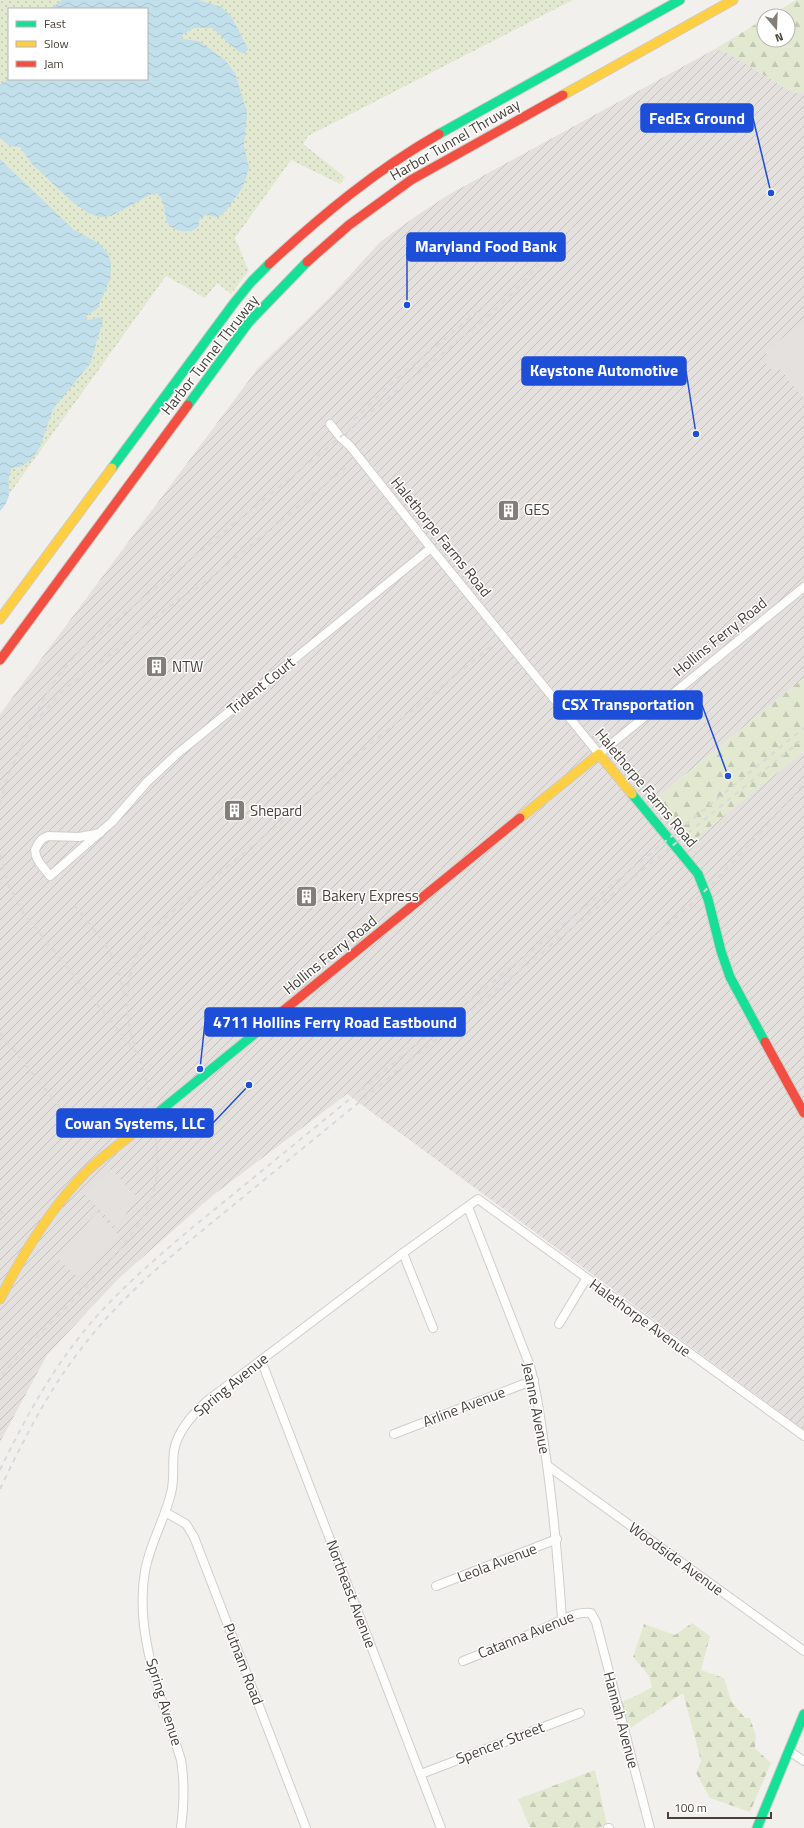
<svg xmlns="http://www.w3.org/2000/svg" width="804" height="1828" viewBox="0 0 804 1828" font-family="'Titillium Web',sans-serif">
	<defs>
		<pattern id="industrial-furrows" width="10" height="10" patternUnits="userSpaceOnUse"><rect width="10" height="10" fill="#e4e0dd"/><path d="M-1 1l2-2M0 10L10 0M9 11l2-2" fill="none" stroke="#c5c1be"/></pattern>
		<pattern id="forest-firs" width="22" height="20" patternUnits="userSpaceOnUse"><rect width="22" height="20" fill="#e3e9d0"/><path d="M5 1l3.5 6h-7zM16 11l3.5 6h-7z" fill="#c4c9b3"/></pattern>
		<pattern id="park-dots" width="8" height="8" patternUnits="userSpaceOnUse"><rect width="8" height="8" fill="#e3e9d0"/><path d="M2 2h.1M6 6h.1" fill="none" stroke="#c4c9b3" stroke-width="1.8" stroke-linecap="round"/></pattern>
		<pattern id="water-waves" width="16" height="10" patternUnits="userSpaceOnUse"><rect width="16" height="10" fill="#c2e0eb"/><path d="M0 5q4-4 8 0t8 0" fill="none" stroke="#a8c1ca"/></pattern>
	</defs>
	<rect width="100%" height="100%" fill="#f2f0ed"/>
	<polygon fill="url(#industrial-furrows)" points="715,49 726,52 794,93 804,92 804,678 653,801 689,844 804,751 804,1430 347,1094 212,1196 118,1279 47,1355 0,1442 0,714 258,368 331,296 380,242 416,216 448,195"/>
	<g fill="url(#forest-firs)">
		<polygon points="796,0 804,0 804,92 794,93 726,52 715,49 764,19 764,40 788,40 788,16 769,16"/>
		<polygon points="804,678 804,751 689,844 653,801"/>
		<polygon points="692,1623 710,1636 701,1670 724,1678 731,1701 745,1718 750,1718 756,1736 755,1748 771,1763 750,1812 710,1798 696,1773 701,1761 683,1693 629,1729 621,1702 638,1695 652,1687 649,1676 633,1657 644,1624 675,1635"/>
		<polygon points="595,1770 607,1824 598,1828 530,1828 518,1799"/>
	</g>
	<path fill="url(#park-dots)" fill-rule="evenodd" d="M0 0H573L308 136 303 144 345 177 340 184 291 160 235 238 249 271 231 294 217 283 205 298 166 276 0 507ZM9 9H147V79H9Z"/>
	<g fill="#e4e1de">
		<polygon points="804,320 804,397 803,398 780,369 775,373 764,361 769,357 765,352"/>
		<polygon points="111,1169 137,1197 117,1228 84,1194"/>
		<polygon points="97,1212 120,1236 80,1279 57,1258"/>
	</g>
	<g fill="url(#water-waves)">
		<path d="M62 0H199L221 7 231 16 248 49 245 53 239 52 212 28H194L182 35V39L199 41 225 60 235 73 247 112 244 146 249 168 243 187 226 211 218 217 205 215 199 220V226C194 231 188 232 182 231 158 228 170 207 158 194H152L111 216 100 217 88 213 70 200 32 164 20 147 10 146 0 138V85L9 77V79H147V9H50Z"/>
		<path d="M0 159 73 229 100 244 108 254 111 263 110 280 97 309 85 317 88 320 100 317 103 321 90 364 53 409 40 447 32 459 22 466 12 468C3 485 17 494 0 511Z"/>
	</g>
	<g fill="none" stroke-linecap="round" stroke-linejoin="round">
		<defs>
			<g id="street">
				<polyline points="330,424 340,437 350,446 431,548 599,754 804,587"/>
				<polyline points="100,833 79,837 48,836 42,839 38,844 35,850 36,856 39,862 50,876 112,822 147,782 177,754 431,548"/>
				<path d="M468 1207 530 1366C537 1392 540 1417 544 1444 553 1502 558 1560 562 1619"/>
				<polyline points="403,1253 433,1328"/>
				<polyline points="559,1324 586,1279"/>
				<polyline points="261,1360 441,1828"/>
				<polyline points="394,1434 534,1380"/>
				<polyline points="548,1466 804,1651"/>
				<polyline points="165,1512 186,1524 194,1537 306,1828"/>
				<polyline points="436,1586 557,1539"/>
				<path d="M463 1661C491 1650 519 1639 547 1627 561 1621 574 1611 591 1613L596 1622 650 1828"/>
				<polyline points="789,1751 804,1761"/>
				<polyline points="421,1774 580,1713"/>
				<path d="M181 1828C184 1804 185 1783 181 1760 162 1698 134 1635 145 1571 150 1543 165 1519 171 1493 175 1479 172 1465 174 1451 177 1431 193 1414 207 1401L403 1253 478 1199 804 1436"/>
				<polyline points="608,1828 609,1828"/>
			</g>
			<g id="fast">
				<polyline points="439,134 680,0"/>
				<polyline points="188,405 249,322 307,262"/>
				<polyline points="112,468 234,303 252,281 269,264"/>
				<polyline points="632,794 698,874 708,899 721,951 730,977 765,1042"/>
				<polyline points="133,1133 257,1032"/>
				<polyline points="757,1828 804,1714"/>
			</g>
			<g id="slow">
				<polyline points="563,95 733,0"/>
				<polyline points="0,619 112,468"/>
				<polyline points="520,818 599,754 632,794"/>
				<path d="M0 1299C23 1253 50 1209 86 1172 100 1158 118 1146 133 1133"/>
			</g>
			<g id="jam">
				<polyline points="307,262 349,225 411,180 563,95"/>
				<path d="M269 264C322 215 376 170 439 134"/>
				<polyline points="0,660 188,405"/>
				<polyline points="257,1032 520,818"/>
				<polyline points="765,1042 804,1113"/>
			</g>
		</defs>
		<use href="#street" stroke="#d0cecb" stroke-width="10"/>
		<use href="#fast" stroke="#d0ccc5" stroke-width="11"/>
		<use href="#slow" stroke="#d0ccc5" stroke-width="11"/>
		<use href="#jam" stroke="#d0ccc5" stroke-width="11"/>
		<use href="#street" stroke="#fdfdfc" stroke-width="8"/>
		<use href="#fast" stroke="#16e098" stroke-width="9"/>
		<use href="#slow" stroke="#ffcf43" stroke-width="9"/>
		<use href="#jam" stroke="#f24e42" stroke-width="9"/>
		<g stroke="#dadad9" stroke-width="2" stroke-dasharray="5 5" stroke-linecap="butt">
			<polyline points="354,420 388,386 489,302"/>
			<polyline points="40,716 65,688 96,666 175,602 207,581 349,465"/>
			<polyline points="0,803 7,778 41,704 59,675 82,648 486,318 514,292 572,228"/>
			<path d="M0 854 8 884 24 914 136 1052C147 1076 151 1099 154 1125 156 1143 159 1161 156 1180 145 1249 42 1321 0 1378"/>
			<path d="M74 905C100 937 116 952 124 994"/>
			<path d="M651 938C709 893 755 838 804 784"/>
			<polyline points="0,1033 74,1125"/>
			<path d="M135 1046C120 1008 127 964 149 931L327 785 358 754 494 644"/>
			<polyline points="0,1210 7,1218"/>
			<path d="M0 1470C26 1416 56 1362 96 1317 124 1286 155 1259 187 1232L804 728"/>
			<path d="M0 1489C24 1439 49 1389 84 1345 115 1305 153 1271 192 1239L804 738"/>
		</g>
	</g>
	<defs>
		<symbol id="building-square" viewBox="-11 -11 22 22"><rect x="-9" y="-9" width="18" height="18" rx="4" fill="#847e78" stroke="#fff"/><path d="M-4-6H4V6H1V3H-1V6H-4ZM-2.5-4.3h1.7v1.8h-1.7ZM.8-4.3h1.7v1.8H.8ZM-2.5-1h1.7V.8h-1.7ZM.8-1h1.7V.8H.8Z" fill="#fff"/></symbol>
	</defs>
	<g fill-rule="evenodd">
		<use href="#building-square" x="496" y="498" width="25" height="25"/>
		<use href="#building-square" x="144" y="654" width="25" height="25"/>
		<use href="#building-square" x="222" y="798" width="25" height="25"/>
		<use href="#building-square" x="294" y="884" width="25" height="25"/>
	</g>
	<g text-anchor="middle" stroke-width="3" stroke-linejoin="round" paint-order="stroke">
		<g font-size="15" fill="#484039" stroke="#fff">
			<text transform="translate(455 140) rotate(-30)" y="5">Harbor Tunnel Thruway</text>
			<text transform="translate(210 355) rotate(-52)" y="5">Harbor Tunnel Thruway</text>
			<text transform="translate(441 537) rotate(51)" y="5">Halethorpe Farms Road</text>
			<text transform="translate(720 637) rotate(-39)" y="5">Hollins Ferry Road</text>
			<text transform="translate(261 686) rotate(-39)" y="5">Trident Court</text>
			<text transform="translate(646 788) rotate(50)" y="5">Halethorpe Farms Road</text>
			<text transform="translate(330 955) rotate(-39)" y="5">Hollins Ferry Road</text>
			<text transform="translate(640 1318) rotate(36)" y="5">Halethorpe Avenue</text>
			<text transform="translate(231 1385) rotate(-39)" y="5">Spring Avenue</text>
			<text transform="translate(464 1407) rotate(-21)" y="5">Arline Avenue</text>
			<text transform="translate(536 1408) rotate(79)" y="5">Jeanne Avenue</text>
			<text transform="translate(676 1559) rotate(36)" y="5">Woodside Avenue</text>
			<text transform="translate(497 1563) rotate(-21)" y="5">Leola Avenue</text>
			<text transform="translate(351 1594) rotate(69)" y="5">Northeast Avenue</text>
			<text transform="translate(526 1635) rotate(-22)" y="5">Catanna Avenue</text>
			<text transform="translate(243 1664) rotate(69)" y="5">Putnam Road</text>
			<text transform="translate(164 1702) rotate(73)" y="5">Spring Avenue</text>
			<text transform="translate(621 1720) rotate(75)" y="5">Hannah Avenue</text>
			<text transform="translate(500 1743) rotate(-21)" y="5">Spencer Street</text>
		</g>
		<g font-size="15" fill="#484039" stroke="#fff" text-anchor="start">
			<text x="524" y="515">GES</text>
			<text x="172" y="672">NTW</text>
			<text x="250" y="816">Shepard</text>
			<text x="322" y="901">Bakery Express</text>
		</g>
	</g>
	<path fill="none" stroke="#1d4ed8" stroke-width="1.5" d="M771 193L753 118M407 305L407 247M696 434L686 371M728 776L702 705M200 1069L205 1022M249 1085L213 1123"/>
	<g fill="#1d4ed8" stroke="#fff" stroke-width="1.5">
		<circle cx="771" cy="193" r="4"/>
		<circle cx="407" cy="305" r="4"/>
		<circle cx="696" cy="434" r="4"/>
		<circle cx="728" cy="776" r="4"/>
		<circle cx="200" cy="1069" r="4"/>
		<circle cx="249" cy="1085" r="4"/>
	</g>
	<g fill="#1d4ed8" stroke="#1d4ed8" stroke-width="1.5">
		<rect x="641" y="104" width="112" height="28" rx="4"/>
		<rect x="407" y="233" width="158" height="28" rx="4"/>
		<rect x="522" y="357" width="164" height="28" rx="4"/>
		<rect x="554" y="691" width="148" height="28" rx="4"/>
		<rect x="205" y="1008" width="260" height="28" rx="4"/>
		<rect x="57" y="1109" width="156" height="28" rx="4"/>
	</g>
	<g font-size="16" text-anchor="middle" font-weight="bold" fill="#fff">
		<text x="697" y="124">FedEx Ground</text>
		<text x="486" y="252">Maryland Food Bank</text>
		<text x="604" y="376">Keystone Automotive</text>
		<text x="628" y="710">CSX Transportation</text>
		<text x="335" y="1028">4711 Hollins Ferry Road Eastbound</text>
		<text x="135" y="1129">Cowan Systems, LLC</text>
	</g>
	<rect x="8" y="8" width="140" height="72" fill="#ffffff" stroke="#b6b3b0"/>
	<rect x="16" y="21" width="20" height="6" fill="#16e098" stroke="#b6b3b0"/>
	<text x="44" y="28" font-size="12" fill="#484039">Fast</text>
	<rect x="16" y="41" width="20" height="6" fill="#ffcf43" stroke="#b6b3b0"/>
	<text x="44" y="48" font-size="12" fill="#484039">Slow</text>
	<rect x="16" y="61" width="20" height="6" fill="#f24e42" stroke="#b6b3b0"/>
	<text x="44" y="68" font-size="12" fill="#484039">Jam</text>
	<g transform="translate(776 28) rotate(161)"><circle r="19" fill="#ffffff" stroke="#b6b3b0"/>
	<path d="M0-3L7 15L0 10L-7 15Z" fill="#847e78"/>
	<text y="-6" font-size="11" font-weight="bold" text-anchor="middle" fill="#484039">N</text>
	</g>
	<path d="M668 1812v6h103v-6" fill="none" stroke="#484039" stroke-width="2"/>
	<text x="674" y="1812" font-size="12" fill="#484039" stroke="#ffffff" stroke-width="3" paint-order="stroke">100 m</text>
</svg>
